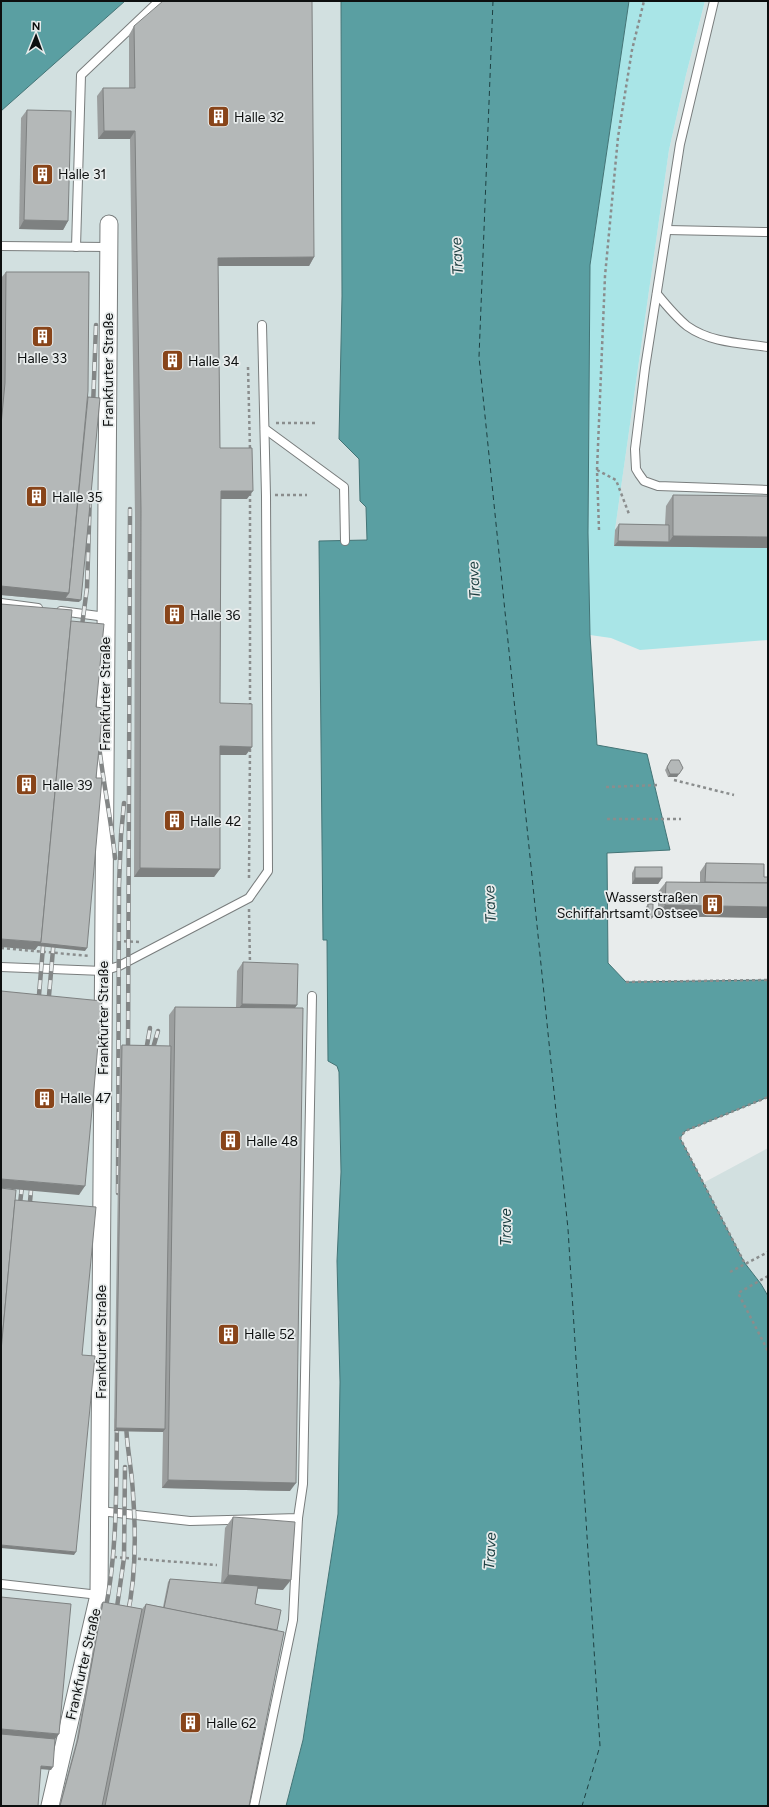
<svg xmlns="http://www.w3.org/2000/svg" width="769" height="1807" viewBox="0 0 769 1807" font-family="Figtree,sans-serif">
	<rect width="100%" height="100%" fill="#e8ecec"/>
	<g fill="#d2e0e0">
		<polygon points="125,1 341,1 342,296 339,438 359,459 360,501 366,507 367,540 319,541 323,940 327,940 334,1062 337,1066 339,1072 341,1172 337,1261 340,1382 338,1514 303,1740 286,1806 1,1806 1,111"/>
		<polygon points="705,1 768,1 768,548 614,546 615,530 669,150 686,75"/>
		<polygon points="768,1148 768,1296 761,1284 744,1262 703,1183"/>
	</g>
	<polygon fill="#a9e5e7" points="629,1 705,1 686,75 669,150 615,530 614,546 768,548 768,640 640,650 611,638 590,635 588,533 590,265"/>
	<g fill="#5a9fa2" stroke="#437476">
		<polygon points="1,1 125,1 1,111"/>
		<polygon points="341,1 629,1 590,265 588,533 590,635 597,745 647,754 670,850 607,853 608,963 626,982 768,980 768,1097 685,1131 680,1138 744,1262 761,1284 768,1296 768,1806 286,1806 303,1740 338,1514 340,1382 337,1261 341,1172 339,1072 337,1066 328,1061 327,940 323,940 319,541 367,540 366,507 360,501 359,459 339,439 342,296"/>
	</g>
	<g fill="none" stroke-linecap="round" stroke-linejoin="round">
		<polyline stroke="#1d3f41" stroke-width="1" stroke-dasharray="5 4" stroke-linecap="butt" points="493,1 479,357 568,1229 600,1746 582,1806"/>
		<defs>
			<g id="lane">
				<polyline points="714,1 680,144 645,368 635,449 636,469 639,474 644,481 658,486 768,490"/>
				<polyline points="667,230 768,232"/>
				<polyline points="1,246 108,247"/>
				<polyline points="76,247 81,75 159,1"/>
				<path d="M657 294C666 305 676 317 687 326 711 343 740 343 768 347"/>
				<polyline points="265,429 344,487 345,541"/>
				<polyline points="1,603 38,608"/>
				<polyline points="61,611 106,617"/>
				<polyline points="1,967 103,971 119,966 249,898 268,871 266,496 262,325"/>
				<polyline points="100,1511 190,1521 298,1518 303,1484 312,996"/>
				<polyline points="1,1584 99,1595"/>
				<polyline points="254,1806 293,1620 298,1518"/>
			</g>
			<polyline id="street" points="50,1806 99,1595 109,224"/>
		</defs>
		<use href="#lane" stroke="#797d7d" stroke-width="10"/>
		<use href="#street" stroke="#797d7d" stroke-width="19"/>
		<g stroke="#8a8d8d" stroke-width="2.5" stroke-dasharray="3 3" stroke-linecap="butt">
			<polyline points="248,367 250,450"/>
			<polyline points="276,423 317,423"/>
			<polyline points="597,470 616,480 629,514"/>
			<polyline points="275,495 307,495"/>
			<polyline points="599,530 597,470 605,276 618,137 632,50 644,1"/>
			<polyline points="250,706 250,491"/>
			<polyline points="674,780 734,795"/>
			<polyline points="606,787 659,785"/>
			<polyline points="607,819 681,819"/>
			<polyline points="249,878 250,747"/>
			<polyline points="249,909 250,964"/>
			<polyline points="118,941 141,942"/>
			<polyline points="1,948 90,956"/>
			<polyline points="626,982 768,980"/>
			<polyline points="744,1262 680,1138 685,1131 768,1097"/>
			<polyline points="730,1272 768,1252"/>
			<polyline points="768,1276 738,1293 768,1351"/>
			<polyline points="114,1557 217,1565"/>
		</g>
		<use href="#lane" stroke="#fff" stroke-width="8"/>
		<use href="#street" stroke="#fff" stroke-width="17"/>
		<defs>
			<g id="rail">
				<polyline points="93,407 96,325"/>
				<polyline points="81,633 87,588 90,493"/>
				<path d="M98 737C102 777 111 817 115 858"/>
				<polyline points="38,1007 44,935"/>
				<polyline points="48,1007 54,938"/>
				<polyline points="151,1055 158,1031"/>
				<polyline points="128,1056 130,509"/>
				<polyline points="145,1057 150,1028"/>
				<polyline points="118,1193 119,885 121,835 124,803"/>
				<polyline points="19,1212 23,1178"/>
				<polyline points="29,1213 32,1179"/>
				<path d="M126 1420C126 1445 132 1469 133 1494 136 1534 136 1578 127 1617"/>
				<path d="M105 1612C118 1549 116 1483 117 1419"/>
				<polyline points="116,1614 124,1558 125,1467"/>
			</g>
		</defs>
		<use href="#rail" stroke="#838686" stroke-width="4.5"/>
		<use href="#rail" stroke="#e8ecec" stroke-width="3" stroke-dasharray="9" stroke-linecap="butt"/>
	</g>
	<g fill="#9b9e9e">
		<polygon points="134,26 314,257 309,266 218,266 220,448 247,499 221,499 220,703 246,755 220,755 220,869 214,877 134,877 135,518 130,139 98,139 97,96 103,88 129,88 129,35"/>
		<polygon points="27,110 68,221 63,230 19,229 21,118"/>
		<polygon points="6,272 79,602 1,595 1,278"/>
		<polygon points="673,495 768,548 614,546 615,530 619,524 665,525 666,506"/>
		<polygon points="671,760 677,777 668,777 665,770"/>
		<polygon points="706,863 764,877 768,877 768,918 658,916 658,892 666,882 700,882 700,872"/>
		<polygon points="635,867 662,878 658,884 632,884 632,873"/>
		<polygon points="648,904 651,919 646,919 646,907"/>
		<polygon points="243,962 295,1008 290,1491 162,1488 163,1432 114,1431 120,1048 122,1045 169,1046 169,1015 175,1007 236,1008 237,971"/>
		<polygon points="233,1517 283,1590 258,1589 255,1604 277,1630 249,1806 59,1806 76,1742 101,1604 103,1602 142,1609 146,1604 163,1607 168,1582 170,1579 221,1583 225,1528"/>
	</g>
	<g fill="#7e8181">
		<polygon points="104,131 135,131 130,139 98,139"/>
		<polygon points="24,220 68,221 63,230 19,229"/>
		<polygon points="314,257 309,266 213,266 218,258"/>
		<polygon points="221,491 253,491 247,499 215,499"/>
		<polygon points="673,536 768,537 768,548 614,546 618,541 669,542"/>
		<polygon points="1,586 69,593 81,600 79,602 1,595"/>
		<polygon points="220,746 252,747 246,755 214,755"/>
		<polygon points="670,774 679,774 677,777 668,777"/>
		<polygon points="140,868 220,869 214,877 134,877"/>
		<polygon points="635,878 662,878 658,884 632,884"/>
		<polygon points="665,905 768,907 768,918 658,916"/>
		<polygon points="648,916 653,917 651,919 646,919"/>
		<polygon points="1,939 41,942 87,948 85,951 38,946 35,950 1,947"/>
		<polygon points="242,1004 297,1005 291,1014 236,1012"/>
		<polygon points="1,1179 85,1186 79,1195 1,1188"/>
		<polygon points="116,1428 165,1429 163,1432 114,1431"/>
		<polygon points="168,1480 296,1483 290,1491 162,1488"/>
		<polygon points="1,1545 76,1552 74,1555 1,1548"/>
		<polygon points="228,1575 291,1580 283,1590 221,1586"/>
		<polygon points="1,1729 59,1734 53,1742 1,1737"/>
		<polygon points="41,1766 53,1767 51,1770 39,1769"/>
	</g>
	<g fill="#b4b8b8" stroke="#7e8181">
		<polygon points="163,1 312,1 314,257 218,258 220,448 252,448 253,491 221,491 220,703 252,704 252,747 220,746 220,869 140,868 141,510 135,131 104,131 103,88 135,88 134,26"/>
		<polygon points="27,110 71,111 68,221 24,220"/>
		<polygon points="6,272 89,272 88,391 69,593 1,586 1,425 5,383"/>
		<polygon points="88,397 100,398 81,600 65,598 69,593"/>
		<polygon points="673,495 768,496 768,537 673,536"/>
		<polygon points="619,524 669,525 669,542 618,541"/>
		<polygon points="1,604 72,610 41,942 1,939"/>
		<polygon points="71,621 104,624 96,707 103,708 96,778 102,778 87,948 40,943 41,942"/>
		<polygon points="671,760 679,760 683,768 679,774 670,774 667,767"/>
		<polygon points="706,863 764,864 764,877 768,877 768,883 705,882"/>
		<rect x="635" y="867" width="27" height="11"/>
		<polygon points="666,882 768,883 768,907 665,905"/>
		<polygon points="648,904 653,904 653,917 648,916"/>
		<polygon points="243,962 298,964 297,1005 242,1004"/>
		<polygon points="1,991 102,1001 85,1186 1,1179"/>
		<polygon points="175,1007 303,1008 296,1483 168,1480"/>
		<polygon points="122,1045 171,1046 165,1429 116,1428"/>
		<polygon points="1,1188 16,1190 1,1351"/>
		<polygon points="15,1200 96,1207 82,1355 95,1356 76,1552 1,1545 1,1351"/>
		<polygon points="233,1517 295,1522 291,1580 228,1575"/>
		<polygon points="170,1579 258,1586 255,1604 281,1610 277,1630 164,1608"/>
		<polygon points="1,1597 71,1604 59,1734 1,1729"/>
		<polygon points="103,1602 142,1609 102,1806 60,1806 78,1739"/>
		<polygon points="146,1604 284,1632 249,1806 105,1806"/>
		<polygon points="1,1734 55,1739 53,1767 41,1766 38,1806 1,1806"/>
	</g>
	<defs>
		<symbol id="building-square" viewBox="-11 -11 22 22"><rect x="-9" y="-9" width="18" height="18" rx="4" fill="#884419" stroke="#e8ecec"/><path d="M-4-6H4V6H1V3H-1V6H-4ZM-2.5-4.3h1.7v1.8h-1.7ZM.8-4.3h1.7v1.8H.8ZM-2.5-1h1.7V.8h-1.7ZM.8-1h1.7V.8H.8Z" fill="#fff"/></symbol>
	</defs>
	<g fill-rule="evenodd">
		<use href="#building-square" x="206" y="104" width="25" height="25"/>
		<use href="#building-square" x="30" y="162" width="25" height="25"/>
		<use href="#building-square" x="30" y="324" width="25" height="25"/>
		<use href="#building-square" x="160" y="348" width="25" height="25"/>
		<use href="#building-square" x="24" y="484" width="25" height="25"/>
		<use href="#building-square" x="162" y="602" width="25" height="25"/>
		<use href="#building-square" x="14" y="772" width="25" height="25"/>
		<use href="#building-square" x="162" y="808" width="25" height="25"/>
		<use href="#building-square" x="700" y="892" width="25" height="25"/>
		<use href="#building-square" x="32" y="1086" width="25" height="25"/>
		<use href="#building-square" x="218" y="1128" width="25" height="25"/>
		<use href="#building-square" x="216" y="1322" width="25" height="25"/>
		<use href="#building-square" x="178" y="1710" width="25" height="25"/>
	</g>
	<g text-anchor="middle" stroke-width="3.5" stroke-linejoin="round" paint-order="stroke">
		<g font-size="14" fill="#0d0f0f" stroke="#e8ecec" text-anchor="start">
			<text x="234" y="122">Halle 32</text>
			<text x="58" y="179">Halle 31</text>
			<text x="42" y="363" text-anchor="middle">Halle 33</text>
			<text x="188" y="366">Halle 34</text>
			<text x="52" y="502">Halle 35</text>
			<text x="190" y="620">Halle 36</text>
			<text x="42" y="790">Halle 39</text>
			<text x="190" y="826">Halle 42</text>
			<text x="698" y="902" text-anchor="end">Wasserstraßen<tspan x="698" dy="16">Schiffahrtsamt Ostsee</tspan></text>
			<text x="60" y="1103">Halle 47</text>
			<text x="246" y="1146">Halle 48</text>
			<text x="244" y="1339">Halle 52</text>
			<text x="206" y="1728">Halle 62</text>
		</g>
		<g font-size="14" fill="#0d0f0f" stroke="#e8ecec">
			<text transform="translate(108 370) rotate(-90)" y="5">Frankfurter Straße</text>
			<text transform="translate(105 694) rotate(-90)" y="5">Frankfurter Straße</text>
			<text transform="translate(103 1018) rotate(-90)" y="5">Frankfurter Straße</text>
			<text transform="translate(101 1342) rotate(-90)" y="5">Frankfurter Straße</text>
			<text transform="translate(83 1664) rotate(-77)" y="5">Frankfurter Straße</text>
		</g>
		<g font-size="15" font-style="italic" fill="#1d3f41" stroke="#e8ecec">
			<text transform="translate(457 256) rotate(-93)" y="5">Trave</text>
			<text transform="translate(474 580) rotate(-93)" y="5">Trave</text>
			<text transform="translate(490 904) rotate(-93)" y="5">Trave</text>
			<text transform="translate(506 1227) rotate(-90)" y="5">Trave</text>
			<text transform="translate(490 1551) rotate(-87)" y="5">Trave</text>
		</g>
	</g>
	<rect width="769" height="1807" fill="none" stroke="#0d0f0f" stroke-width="4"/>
	<g transform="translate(36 36) rotate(1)" stroke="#e8ecec" stroke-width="3" paint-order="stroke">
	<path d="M0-3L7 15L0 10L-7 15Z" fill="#0d0f0f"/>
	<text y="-6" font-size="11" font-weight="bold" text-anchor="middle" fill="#0d0f0f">N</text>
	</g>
</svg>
